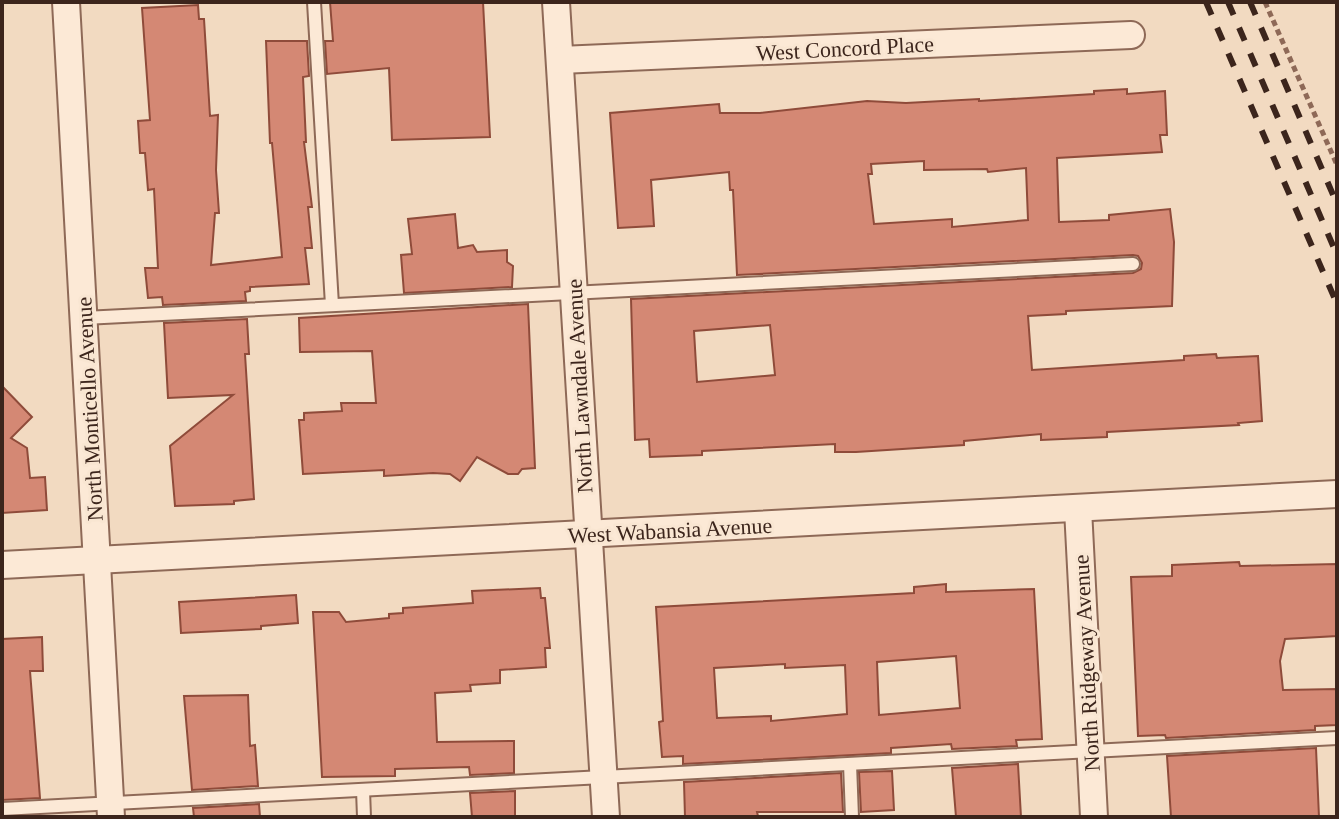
<svg xmlns="http://www.w3.org/2000/svg" width="1339" height="819" viewBox="0 0 1339 819" font-family="Georgia,serif">
	<rect width="100%" height="100%" fill="#f2dac1"/>
	<g fill="#d48874" stroke="#8f4b3a" stroke-width="2" fill-rule="evenodd">
		<polygon points="330,2 483,2 490,137 392,140 389,68 327,74 325,41 333,41"/>
		<polygon points="198,5 199,19 204,19 210,116 218,115 216,170 219,213 215,213 211,265 282,257 272,143 270,143 266,41 307,41 309,76 303,77 306,142 304,142 312,207 308,207 312,248 305,248 309,284 250,287 250,291 245,292 246,301 163,305 162,297 148,298 145,268 158,268 154,189 148,190 145,153 140,153 138,121 150,120 142,8"/>
		<path d="M1127 89V94L1165 91 1167 135H1160L1162 152 1057 158 1059 222 1109 220V215L1170 209 1174 242 1172 306 1066 311V314L1028 316 1032 370 1184 360V356L1216 354 1217 358 1258 356 1262 421 1238 423 1239 425 1107 432V437L1041 440V434L964 441V445L856 452H835V444L702 451V455L650 457 649 439 635 440 631 299 1133 273 1141 269 1142 263 1138 256 1133 255 737 275 733 190H730L729 172 651 180 654 226 618 228 610 113 719 104 720 113H760L867 101 906 103 979 99V101L1094 94V91ZM924 161V170L987 169 988 172 1026 168 1028 220 952 227V219L874 224 868 174H872L871 164ZM770 325 775 375 697 382 694 331Z"/>
		<polygon points="455,214 458,248 473,245 477,252 507,250 507,262 513,266 512,287 404,293 401,255 412,254 408,219"/>
		<polygon points="528,304 535,468 522,469 518,474 508,474 477,457 460,481 450,474 433,473 384,476 384,470 303,474 299,420 304,420 304,413 342,411 341,403 376,403 372,351 300,352 299,318"/>
		<polygon points="247,319 249,354 245,354 254,499 234,501 234,504 175,506 170,446 233,395 168,398 164,323"/>
		<polygon points="2,386 32,417 11,438 27,448 30,478 45,477 47,510 2,513"/>
		<polygon points="1239,562 1240,566 1337,564 1337,636 1285,639 1280,661 1283,690 1337,689 1337,725 1315,726 1315,730 1166,738 1165,735 1138,736 1131,577 1172,576 1172,565"/>
		<path d="M946 584V592L1034 589 1042 739 1016 740 1017 746 952 749 951 744 891 748V753L683 764V756L662 757 659 722 663 721 656 607 914 593V587ZM956 656 960 708 879 715 877 662ZM785 664V668L845 665 847 714 771 721V716L717 718 714 668Z"/>
		<polygon points="540,588 541,598 545,598 550,648 545,648 546,667 500,670 500,683 470,685 471,691 435,693 437,742 514,741 514,773 470,775 469,767 395,769 395,776 322,777 313,612 339,612 346,622 389,618 389,614 403,613 403,608 473,603 472,591"/>
		<polygon points="296,595 298,623 261,626 261,629 181,633 179,602"/>
		<polygon points="42,637 43,671 30,671 40,798 2,800 2,639"/>
		<polygon points="248,695 250,746 255,745 258,786 192,790 184,696"/>
		<polygon points="1316,748 1319,817 1171,817 1167,756"/>
		<polygon points="1018,764 1021,817 956,817 952,768"/>
		<polygon points="892,771 894,810 861,812 859,772"/>
		<polygon points="841,773 843,812 757,812 758,816 685,817 684,782"/>
		<polygon points="515,791 515,817 472,817 470,793"/>
		<polygon points="259,804 260,817 194,817 193,808"/>
	</g>
	<g fill="none" stroke-linecap="round" stroke-linejoin="round">
		<defs>
			<g id="lane">
				<polyline points="314,2 332,305"/>
				<polyline points="84,318 1133,264"/>
				<polyline points="850,764 852,817"/>
				<polyline points="363,790 364,817"/>
				<polyline points="2,809 1337,738"/>
			</g>
			<g id="street">
				<polyline points="66,2 111,817"/>
				<polyline points="556,2 606,817"/>
				<polyline points="560,60 1131,35"/>
				<polyline points="1078,509 1094,817"/>
				<polyline points="2,565 1337,494"/>
			</g>
		</defs>
		<use href="#lane" stroke="#8e6957" stroke-width="16"/>
		<use href="#street" stroke="#8e6957" stroke-width="30"/>
		<polyline stroke="#8e6957" stroke-width="5" stroke-dasharray="6 4" stroke-linecap="butt" points="1265,2 1337,165"/>
		<use href="#lane" stroke="#fce9d6" stroke-width="12"/>
		<use href="#street" stroke="#fce9d6" stroke-width="26"/>
		<g stroke="#3c251c" stroke-width="6" stroke-dasharray="14 14" stroke-linecap="butt">
			<polyline points="1206,2 1337,304"/>
			<polyline points="1228,2 1337,255"/>
			<polyline points="1250,2 1337,204"/>
		</g>
	</g>
	<g text-anchor="middle" stroke-width="6" stroke-linejoin="round" paint-order="stroke">
		<g font-size="22" fill="#3c251c" stroke="#f9e6d2">
			<text transform="translate(845 48) rotate(-3)" y="8">West Concord Place</text>
			<text transform="translate(579 386) rotate(-93)" y="8">North Lawndale Avenue</text>
			<text transform="translate(89 409) rotate(-93)" y="8">North Monticello Avenue</text>
			<text transform="translate(670 530) rotate(-3)" y="8">West Wabansia Avenue</text>
			<text transform="translate(1086 663) rotate(-93)" y="8">North Ridgeway Avenue</text>
		</g>
	</g>
	<rect width="1339" height="819" fill="none" stroke="#3c251c" stroke-width="8"/>
</svg>
